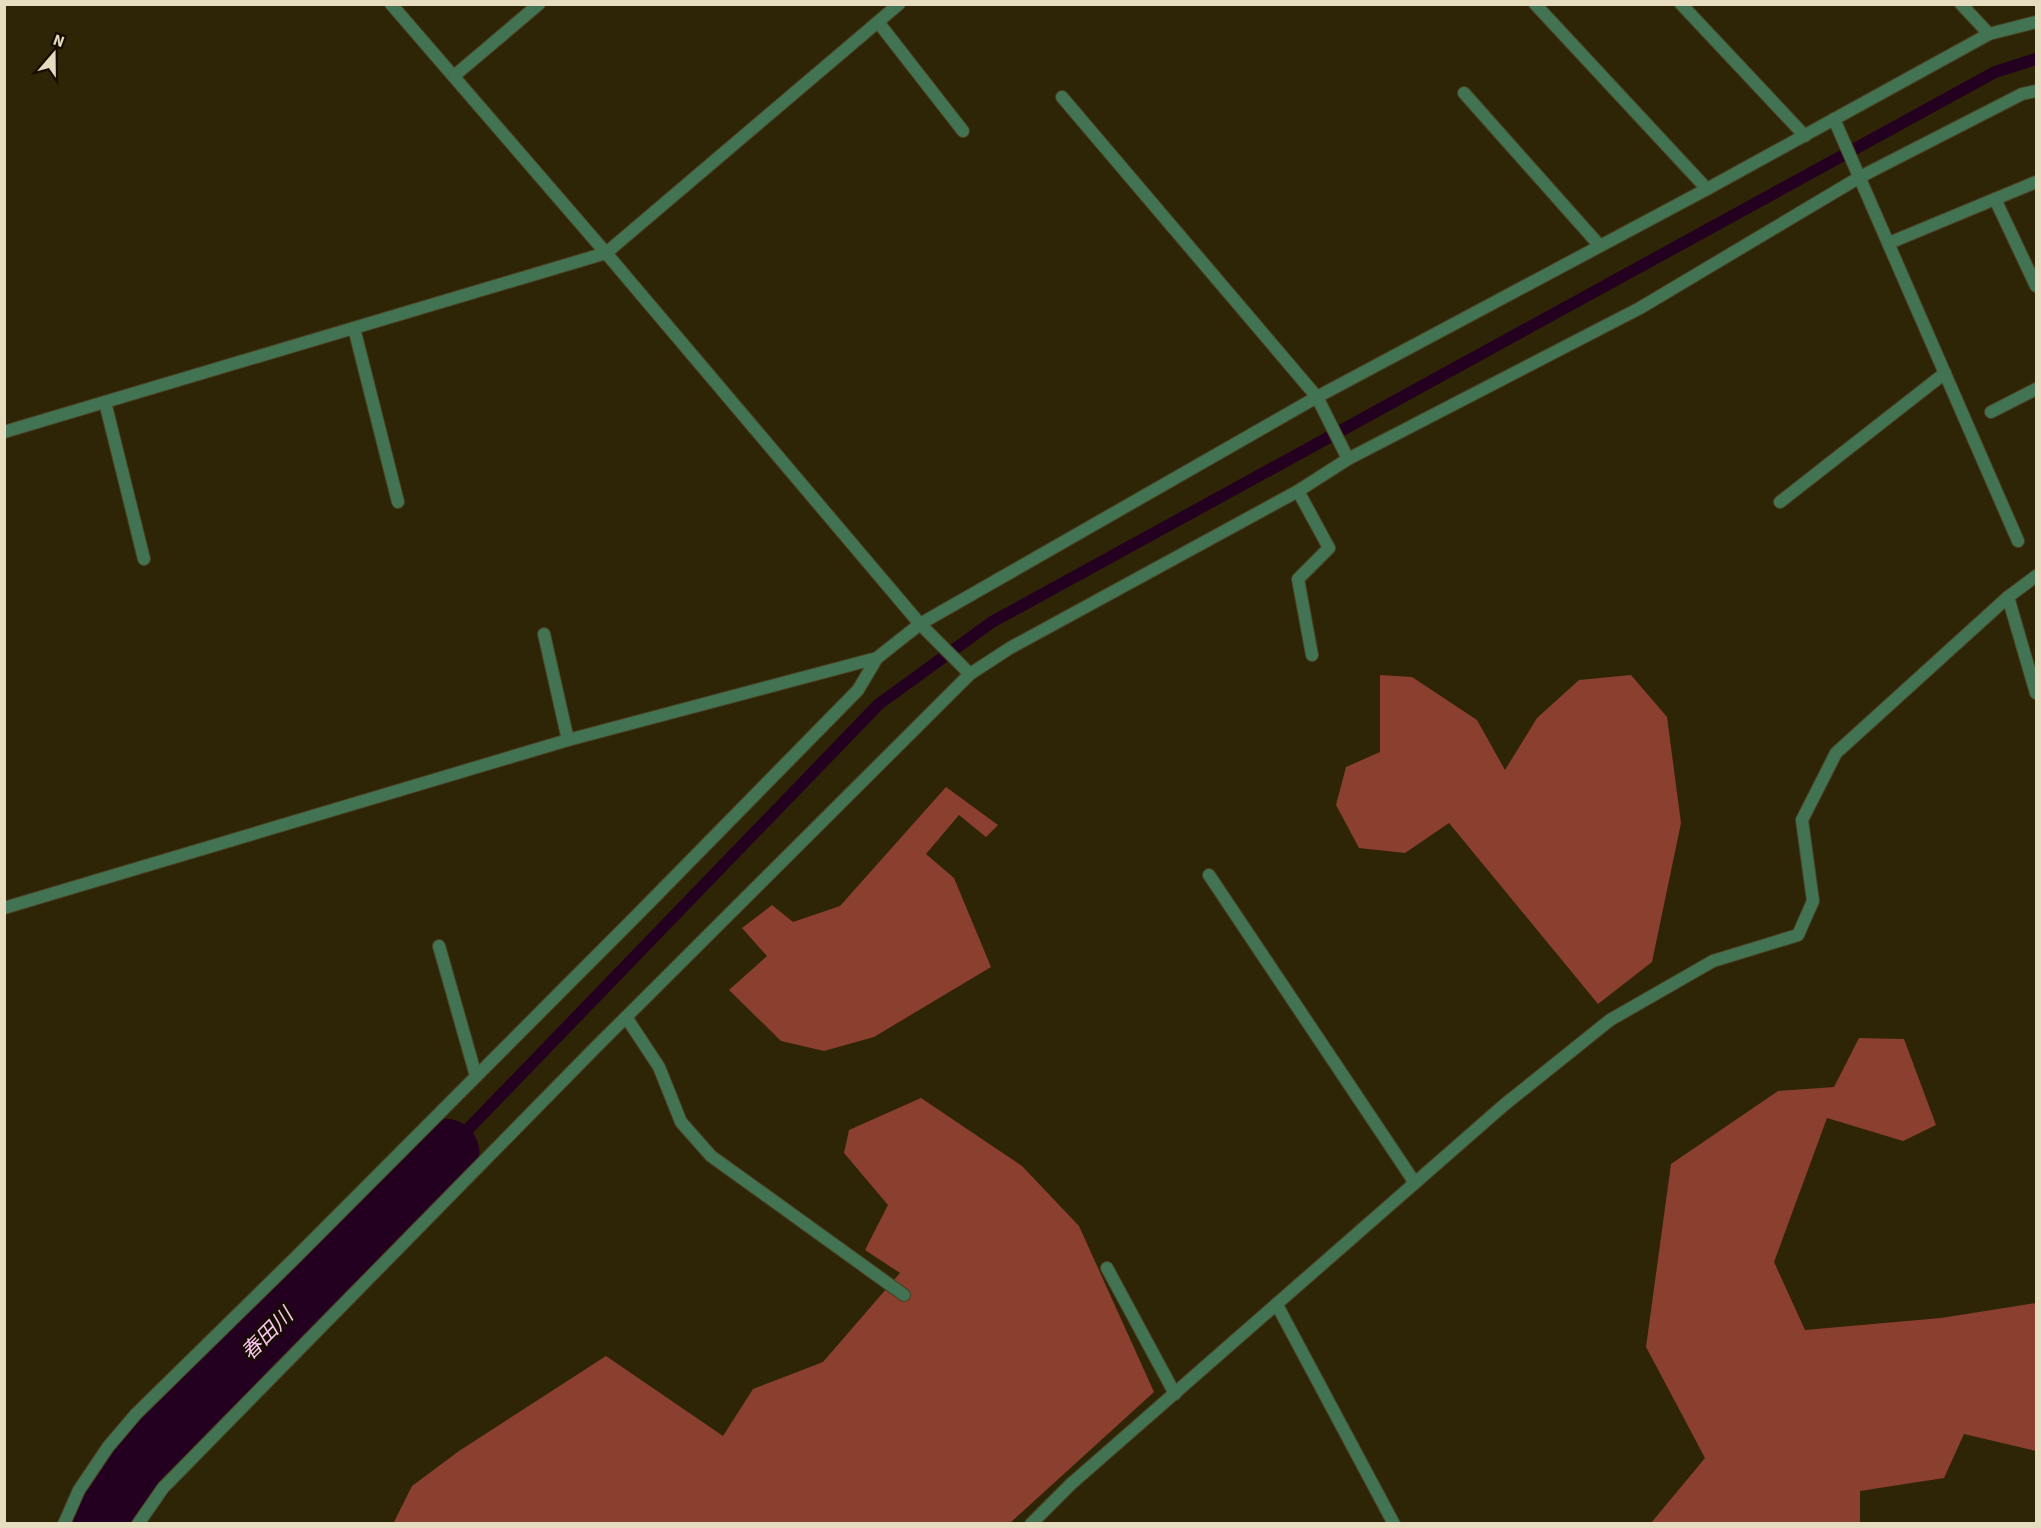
<svg xmlns="http://www.w3.org/2000/svg" width="2041" height="1528" viewBox="0 0 2041 1528" font-family="'Source Sans 3','Noto Sans JP',sans-serif">
	<rect width="100%" height="100%" fill="#2e2506"/>
	<g fill="#8a3f2f">
		<polygon points="1380,675 1412,677 1477,720 1505,770 1537,718 1579,680 1631,675 1667,717 1681,823 1652,962 1598,1004 1449,823 1405,853 1359,848 1336,805 1346,767 1380,752"/>
		<polygon points="946,787 998,825 986,837 959,815 926,854 954,878 991,967 874,1037 824,1051 781,1041 729,990 767,956 742,928 772,905 793,922 840,906"/>
		<polygon points="1859,1038 1904,1039 1936,1125 1903,1141 1827,1118 1774,1262 1805,1330 1941,1318 2036,1303 2036,1451 1964,1434 1944,1478 1860,1491 1860,1523 1651,1523 1705,1458 1646,1347 1671,1164 1778,1091 1834,1087"/>
		<polygon points="921,1098 1022,1166 1079,1226 1154,1392 1010,1523 393,1524 412,1486 459,1451 606,1356 723,1436 753,1389 823,1362 900,1273 865,1250 888,1205 844,1153 849,1130"/>
	</g>
	<g fill="none" stroke-linecap="round" stroke-linejoin="round">
		<polyline stroke="#240020" stroke-width="12" points="445,1153 879,704 992,622 1995,72 2036,59"/>
		<polyline stroke="#240020" stroke-width="69" points="99,1524 185,1418 445,1153"/>
		<defs>
			<g id="minor">
				<polyline points="391,4 606,253 920,624 970,674"/>
				<polyline points="1535,4 1707,189"/>
				<polyline points="1681,4 1805,136"/>
				<polyline points="1961,4 1989,34"/>
				<polyline points="878,22 963,131"/>
				<polyline points="454,76 539,4"/>
				<polyline points="1464,93 1600,246"/>
				<polyline points="1062,97 1317,397 1348,459"/>
				<polyline points="1834,119 2018,541"/>
				<polyline points="1995,199 2036,286"/>
				<polyline points="1889,243 2036,182"/>
				<polyline points="354,328 398,502"/>
				<polyline points="105,402 144,559"/>
				<polyline points="1991,412 2036,389"/>
				<polyline points="4,432 606,253 899,4"/>
				<polyline points="1298,491 1329,548 1298,579 1312,655"/>
				<polyline points="1780,502 1945,373"/>
				<polyline points="2008,597 2036,693"/>
				<polyline points="544,634 568,740"/>
				<polyline points="1209,875 1415,1183"/>
				<polyline points="4,908 568,740 877,658"/>
				<polyline points="439,946 476,1076"/>
				<polyline points="626,1017 659,1067 681,1122 711,1156 904,1295"/>
				<polyline points="1107,1268 1175,1394"/>
				<polyline points="1277,1305 1394,1524"/>
				<polyline points="64,1524 79,1490 108,1447 136,1414 293,1260 642,910 858,690 877,658 920,624 1317,397 1707,189 1989,34 2036,22"/>
				<polyline points="138,1524 163,1488 592,1051 970,674 1010,648 1298,491 1348,459 1640,308 1860,177 2022,94 2036,91"/>
				<polyline points="1031,1524 1071,1484 1504,1105 1610,1020 1713,961 1798,935 1813,901 1802,820 1836,753 2008,597 2036,576"/>
			</g>
		</defs>
		<use href="#minor" stroke="#4b4224" stroke-width="14"/>
		<use href="#minor" stroke="#427352" stroke-width="12"/>
	</g>
	<g text-anchor="middle" stroke-width="5" stroke-linejoin="round" paint-order="stroke">
		<g font-size="21" font-style="italic" fill="#f9c4ee" stroke="#150e00">
			<text transform="translate(267 1334) rotate(-45)" y="7">春田川</text>
		</g>
	</g>
	<rect width="2041" height="1528" fill="none" stroke="#e6ddc0" stroke-width="12"/>
	<g transform="translate(54 54) rotate(20)" stroke="#150e00" stroke-width="4.5" paint-order="stroke">
	<path d="M0-4.5L10 22L0 15L-10 22Z" fill="#e6ddc0"/>
	<text y="-9" font-size="16" font-weight="bold" text-anchor="middle" fill="#e6ddc0">N</text>
	</g>
</svg>
